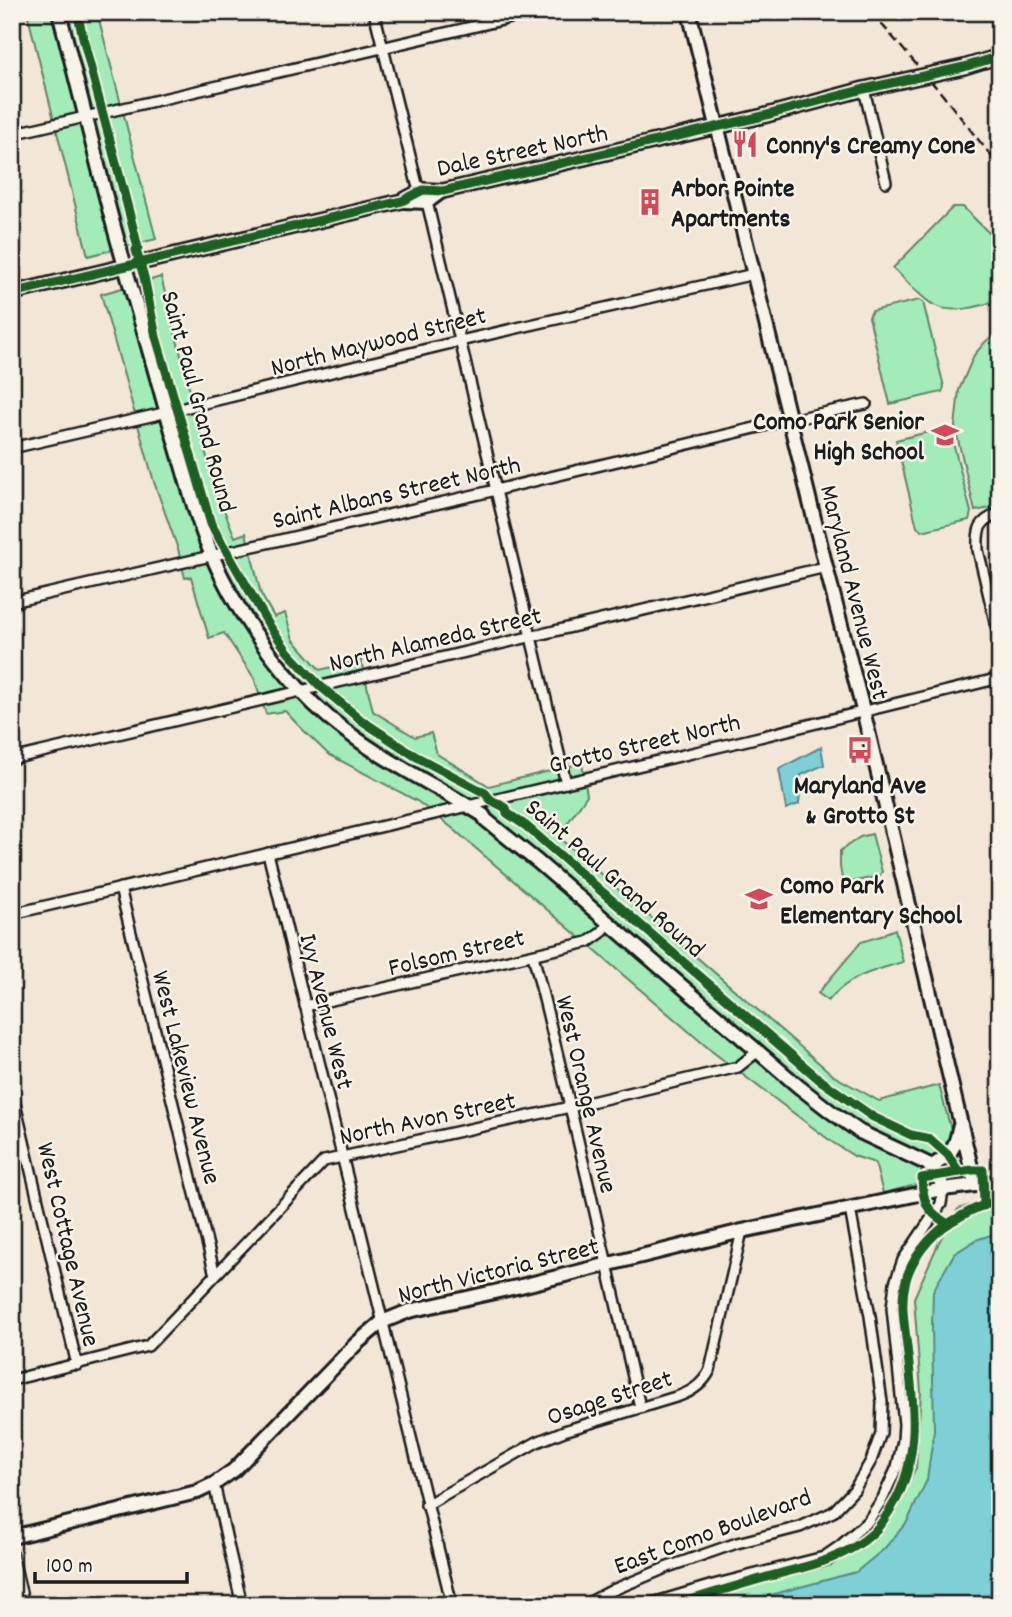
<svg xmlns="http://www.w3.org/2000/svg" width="1012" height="1617" viewBox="0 0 1012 1617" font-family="Dekko,sans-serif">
	<rect width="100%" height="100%" fill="#f2e6d6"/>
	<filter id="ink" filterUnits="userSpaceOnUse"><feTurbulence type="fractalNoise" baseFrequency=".0143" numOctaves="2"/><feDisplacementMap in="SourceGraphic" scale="14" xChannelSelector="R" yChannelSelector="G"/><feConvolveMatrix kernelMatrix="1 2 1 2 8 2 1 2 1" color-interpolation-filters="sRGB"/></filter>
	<g filter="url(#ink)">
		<g fill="#a3ebb8" stroke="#60846a" stroke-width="2">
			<polygon points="27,12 97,12 156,239 88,256"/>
			<path d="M953 207H963L1000 244V299C983 306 952 315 934 305 922 299 904 278 893 268Z"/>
			<path d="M161 277 214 485 235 537 246 533 261 594 274 617 285 613 293 639 320 670 361 660 373 711 415 737 431 733 437 754 489 786 582 763 587 795 558 837 834 1076 879 1101 939 1085 953 1137C949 1148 944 1153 933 1156L923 1172 924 1181 916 1185 883 1193 875 1163 854 1156 832 1142 714 1053 451 827 417 801 328 754 298 725 285 711 266 714 254 678 224 633 209 638 191 577 185 578 178 549 154 482 101 294Z"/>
			<polygon points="919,300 923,302 944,387 942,392 890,404 869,317 872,311"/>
			<polygon points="1000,333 1000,506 975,511 955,427 959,390 974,355 986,341"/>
			<polygon points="949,427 971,512 969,520 922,531 917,527 896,440"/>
			<polygon points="872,834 882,872 879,876 843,884 840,867 840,851 860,837"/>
			<path d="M895 929 903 962C873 971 849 976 828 1001L818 993 861 942 884 935 885 933Z"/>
			<polygon points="994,1197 1000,1197 1000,1605 682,1605 832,1565 882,1530 916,1468 921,1392 914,1298 939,1242 958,1209"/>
		</g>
		<g fill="#7ed0d6" stroke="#57888c" stroke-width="2">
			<polygon points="821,747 824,765 801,775 799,804 786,809 779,769"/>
			<polygon points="1000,1232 1000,1605 733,1605 856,1572 884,1549 907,1522 927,1480 934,1430 932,1327 933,1291 954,1254 976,1240"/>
		</g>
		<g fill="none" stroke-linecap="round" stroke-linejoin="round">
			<defs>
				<g id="street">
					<polyline points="374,12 417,184 423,190"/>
					<polyline points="995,12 1000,30"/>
					<polyline points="864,89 886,182"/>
					<polyline points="12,134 536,12"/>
					<polyline points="427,202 566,783"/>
					<polyline points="12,448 155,415 460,341 754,274"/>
					<path d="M1000 513C979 521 977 528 978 550L1000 642"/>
					<polyline points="12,602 496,490 776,423 866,404"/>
					<polyline points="12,759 826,567"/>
					<polyline points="268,853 452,1605"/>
					<polyline points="120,888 215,1275"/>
					<polyline points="12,914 747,740 1000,678"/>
					<path d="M533 955C571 1105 605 1256 640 1407"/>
					<polyline points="305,1006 588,942 601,933 609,923"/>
					<polyline points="12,1091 77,1365"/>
					<polyline points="12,1380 148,1346 324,1161 570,1107 738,1067 757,1052"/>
					<polyline points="214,1484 242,1605"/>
					<path d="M426 1505 537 1442 564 1431 679 1396C693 1391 703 1384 710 1370L742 1231"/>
					<polyline points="12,1554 24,1605"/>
					<polyline points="584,1605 613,1590 668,1567 737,1543 800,1527 833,1512 854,1490 871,1461 881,1433 882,1402 870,1316 850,1209"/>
					<polyline points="646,1605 713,1585 824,1557 840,1546 868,1521 883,1498 897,1467 903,1441 904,1424 892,1308 895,1283 903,1260 941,1204 943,1189"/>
				</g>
				<g id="secondary">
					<path d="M59 12C75 74 90 136 106 197 119 249 135 299 149 350 160 388 170 425 181 462 190 493 198 524 211 553 232 603 264 650 300 690 351 746 420 776 483 815L486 820 538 862 798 1086 830 1111 860 1132 928 1164 938 1174 943 1189"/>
					<polyline points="689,12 826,567 863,710 975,1184"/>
					<polyline points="404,201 427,202 442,191"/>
					<polyline points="12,293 402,201 423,190 443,191 763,116 864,89 964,67 1000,56"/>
					<path d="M930 1167C950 1156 955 1150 959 1128"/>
					<polyline points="12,1537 197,1492 214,1484 234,1470 357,1343 382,1322 409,1311 521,1286 742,1231 943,1189 1000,1182"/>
				</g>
			</defs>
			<use href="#street" stroke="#1c1c1c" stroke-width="14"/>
			<use href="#secondary" stroke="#1c1c1c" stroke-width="18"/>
			<use href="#street" stroke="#f7f3e8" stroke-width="9"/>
			<use href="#secondary" stroke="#f7f3e8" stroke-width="12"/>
			<polyline stroke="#1c1c1c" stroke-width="2.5" stroke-dasharray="10 5" stroke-linecap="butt" points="871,12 942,94 1000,167"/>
			<defs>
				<g id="cycleway">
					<path d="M77 12C95 91 119 169 138 248L136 250 144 277 156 337 211 524 269 625 288 652 320 686 361 720 415 756 485 793 491 800 506 808 507 813 526 826 820 1080 873 1117 911 1135 930 1139 948 1155 959 1172"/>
					<polyline points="12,293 402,201 423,190 443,191 763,116 864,89 964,67 1000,56"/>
					<path d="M948 1224C926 1211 923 1203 922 1178L972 1170H983L984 1206"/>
					<path d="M675 1605C705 1595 736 1586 767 1577 803 1567 844 1560 873 1533 883 1523 890 1510 897 1498 921 1450 913 1399 907 1347 905 1327 900 1305 905 1284 910 1260 930 1235 951 1222 966 1213 982 1203 1000 1202"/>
				</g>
			</defs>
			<use href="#cycleway" stroke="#f7f3e8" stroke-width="13"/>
			<use href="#cycleway" stroke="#1b5e20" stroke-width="9"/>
		</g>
	</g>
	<defs>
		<symbol id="restaurant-bare" viewBox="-9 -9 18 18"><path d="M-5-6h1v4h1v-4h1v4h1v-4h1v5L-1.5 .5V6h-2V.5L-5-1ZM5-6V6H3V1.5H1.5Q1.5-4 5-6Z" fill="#d1495b" stroke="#f7f3e8" stroke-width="2.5" paint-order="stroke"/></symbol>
		<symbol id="building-bare" viewBox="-9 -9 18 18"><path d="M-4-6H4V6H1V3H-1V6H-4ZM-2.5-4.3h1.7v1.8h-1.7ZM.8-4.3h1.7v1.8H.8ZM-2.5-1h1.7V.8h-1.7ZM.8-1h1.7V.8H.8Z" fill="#d1495b" stroke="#f7f3e8" stroke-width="2.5" paint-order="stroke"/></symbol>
		<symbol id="school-bare" viewBox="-9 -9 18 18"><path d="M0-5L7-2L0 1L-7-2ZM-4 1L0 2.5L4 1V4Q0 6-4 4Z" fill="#d1495b" stroke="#f7f3e8" stroke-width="2.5" paint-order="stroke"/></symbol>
		<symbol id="bus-bare" viewBox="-9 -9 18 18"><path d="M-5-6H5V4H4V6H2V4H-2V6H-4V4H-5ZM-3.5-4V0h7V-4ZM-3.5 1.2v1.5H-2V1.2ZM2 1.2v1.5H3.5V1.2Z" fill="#d1495b" stroke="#f7f3e8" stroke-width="2.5" paint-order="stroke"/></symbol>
	</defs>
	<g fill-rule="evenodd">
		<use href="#restaurant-bare" x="726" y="125" width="38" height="38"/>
		<use href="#building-bare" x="631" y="183" width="38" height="38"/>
		<use href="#school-bare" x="926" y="416" width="38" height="38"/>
		<use href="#bus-bare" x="841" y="731" width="38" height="38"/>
		<use href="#school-bare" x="740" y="880" width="38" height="38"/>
	</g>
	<g text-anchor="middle" stroke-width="5" stroke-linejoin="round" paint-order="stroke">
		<g font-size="26" font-weight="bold" fill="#1c1c1c" stroke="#f7f3e8" text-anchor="start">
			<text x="766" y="153">Conny's Creamy Cone</text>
			<text x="671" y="196">Arbor Pointe<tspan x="671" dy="30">Apartments</tspan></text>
			<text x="924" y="429" text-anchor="end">Como Park Senior<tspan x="924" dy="30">High School</tspan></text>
			<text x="860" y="793" text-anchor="middle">Maryland Ave<tspan x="860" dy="30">&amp; Grotto St</tspan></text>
			<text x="780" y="893">Como Park<tspan x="780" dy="30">Elementary School</tspan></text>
		</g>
		<g font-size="26" fill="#1c1c1c" stroke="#f7f3e8">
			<text transform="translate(522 149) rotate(-12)" y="9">Dale Street North</text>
			<text transform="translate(378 340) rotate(-14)" y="9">North Maywood Street</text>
			<text transform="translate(200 401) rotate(75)" y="9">Saint Paul Grand Round</text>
			<text transform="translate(396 491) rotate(-13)" y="9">Saint Albans Street North</text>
			<text transform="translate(856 592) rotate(76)" y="9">Maryland Avenue West</text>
			<text transform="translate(435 638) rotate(-13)" y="9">North Alameda Street</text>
			<text transform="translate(644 742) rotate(-13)" y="9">Grotto Street North</text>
			<text transform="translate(616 877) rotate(41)" y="9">Saint Paul Grand Round</text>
			<text transform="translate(456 951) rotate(-13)" y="9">Folsom Street</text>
			<text transform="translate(328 1011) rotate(76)" y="9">Ivy Avenue West</text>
			<text transform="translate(188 1077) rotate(76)" y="9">West Lakeview Avenue</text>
			<text transform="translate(588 1094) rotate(77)" y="9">West Orange Avenue</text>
			<text transform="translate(427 1117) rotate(-12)" y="9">North Avon Street</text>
			<text transform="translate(70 1244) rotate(77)" y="9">West Cottage Avenue</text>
			<text transform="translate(498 1269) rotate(-14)" y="9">North Victoria Street</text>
			<text transform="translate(609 1396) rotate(-18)" y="9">Osage Street</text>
			<text transform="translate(712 1530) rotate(-20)" y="9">East Como Boulevard</text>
		</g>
	</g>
	<rect width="1012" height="1617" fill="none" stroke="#f7f3e8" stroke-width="42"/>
	<rect x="21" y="21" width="970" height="1575" fill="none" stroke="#1c1c1c" stroke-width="2.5" filter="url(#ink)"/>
	<path d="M35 1572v10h152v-10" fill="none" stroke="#1c1c1c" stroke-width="3.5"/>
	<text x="46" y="1572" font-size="21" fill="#1c1c1c" stroke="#f7f3e8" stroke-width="5" paint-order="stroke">100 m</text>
</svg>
